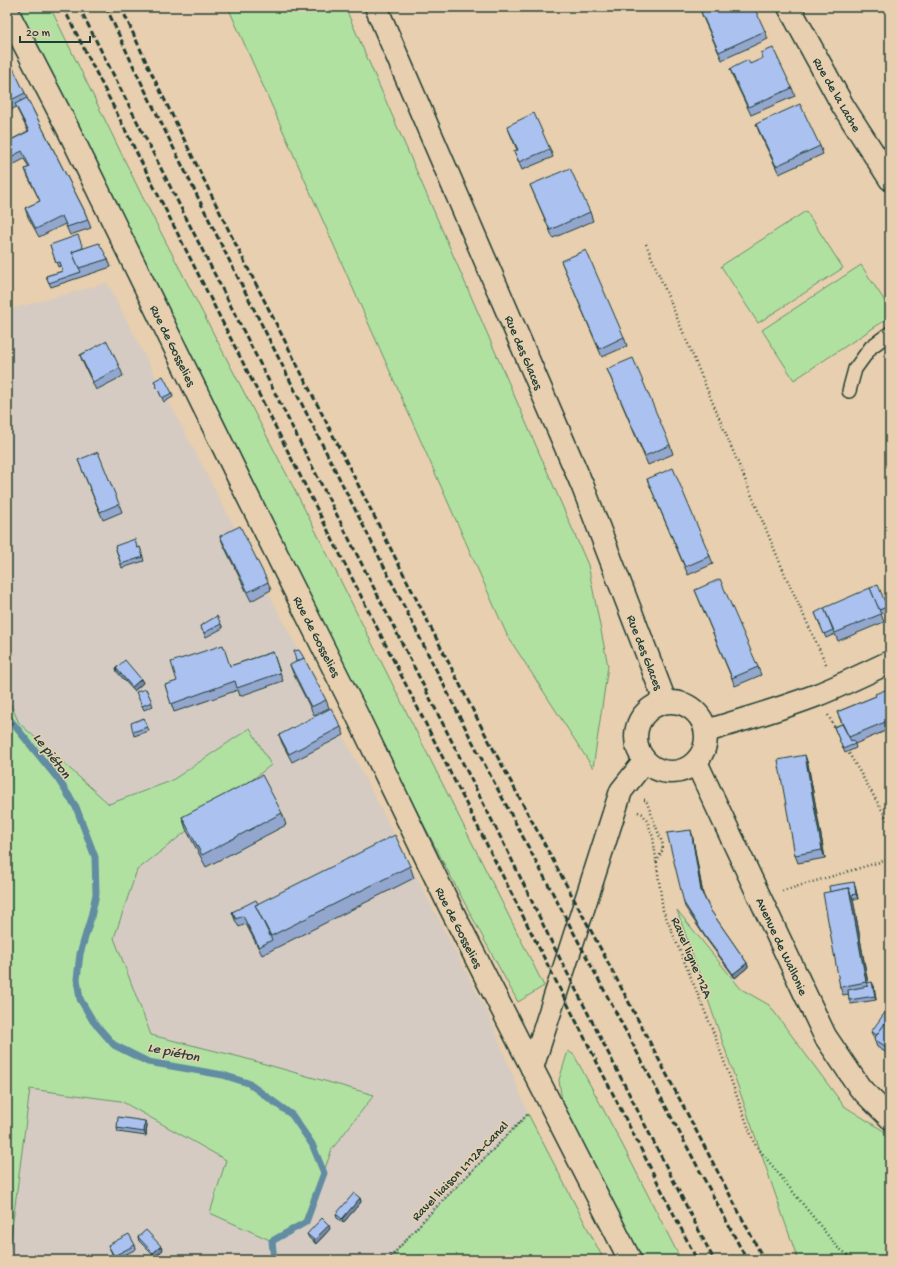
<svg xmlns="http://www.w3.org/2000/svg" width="897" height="1267" viewBox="0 0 897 1267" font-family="'Gochi Hand',sans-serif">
	<rect width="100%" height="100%" fill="#e7cfaf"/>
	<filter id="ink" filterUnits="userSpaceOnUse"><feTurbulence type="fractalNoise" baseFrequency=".025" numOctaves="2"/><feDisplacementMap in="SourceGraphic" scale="8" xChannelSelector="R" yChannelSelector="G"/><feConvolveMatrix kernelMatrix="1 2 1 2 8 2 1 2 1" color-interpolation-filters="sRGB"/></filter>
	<g filter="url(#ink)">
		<polygon fill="#d5cbc2" points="107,283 489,1016 528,1114 410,1235 389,1260 8,1260 30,1089 121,1101 226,1160 306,1222 332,1149 374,1095 240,1057 151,1035 114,938 137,870 271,765 250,728 171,781 109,804 19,723 7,696 7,310"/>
		<g fill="#b0e1a1" stroke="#688f6a">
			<path d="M18 7H50L143 198 300 500 544 986 518 1002C443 866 374 727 305 589 208 395 113 201 18 7Z"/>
			<polygon points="228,7 345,7 588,565 608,666 593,768 507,635"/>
			<polygon points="806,211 843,268 758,323 721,266"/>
			<polygon points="861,265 890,309 890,317 794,380 762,330"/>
			<polygon points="7,696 19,723 109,804 171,781 250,728 271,765 137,870 114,938 151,1035 240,1057 374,1095 332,1149 306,1222 272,1241 210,1213 226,1160 121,1101 30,1089 8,1260 7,1260"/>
			<polygon points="677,910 741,989 769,1005 844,1106 890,1135 890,1260 798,1260"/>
			<polygon points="568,1051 574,1055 622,1144 681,1260 641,1260 562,1102 559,1080"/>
			<polygon points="528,1114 604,1260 389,1260 410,1235"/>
		</g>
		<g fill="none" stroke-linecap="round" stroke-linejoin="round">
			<polyline stroke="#628ca2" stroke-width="7" points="7,716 58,779 76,807 95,857 96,894 91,917 80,954 77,979 80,999 93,1021 114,1045 148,1062 223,1075 248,1083 292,1115 312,1144 324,1173 306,1222 272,1241 274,1260"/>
			<defs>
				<polyline id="service" points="849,391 855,369 871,347 890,333"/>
				<g id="minor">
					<polyline points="376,7 583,487 665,701"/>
					<polyline points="789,7 843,106 890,179"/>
					<polyline points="7,11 67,127 243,487 356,713 450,907 630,1260"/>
					<circle cx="671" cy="737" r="35"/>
					<path d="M707 731C744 719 781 709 817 695 842 685 866 673 890 662"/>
					<polyline points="696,762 825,1036 860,1088 890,1118"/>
					<polyline points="532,1068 621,791 644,762"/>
				</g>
			</defs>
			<use href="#service" stroke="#1f3d34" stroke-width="16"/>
			<use href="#minor" stroke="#1f3d34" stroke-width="25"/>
			<g stroke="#1f3d34" stroke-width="2.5" stroke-dasharray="1 3" stroke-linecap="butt">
				<polyline points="646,244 786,577 827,666"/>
				<polyline points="828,715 836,730"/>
				<polyline points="847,750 890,824"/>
				<polyline points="644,800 646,800 663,845 662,851 656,863"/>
				<polyline points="638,812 643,814 648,823 653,837 663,910 713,1031 754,1143 837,1247 855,1260"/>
				<polyline points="782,891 890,859"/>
				<polyline points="388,1260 427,1216 529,1113"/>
			</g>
			<use href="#service" stroke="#e7cfaf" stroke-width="13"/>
			<use href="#minor" stroke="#e7cfaf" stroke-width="22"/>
			<g stroke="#1f3d34" stroke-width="3" stroke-dasharray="6 3" stroke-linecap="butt">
				<polyline points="63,7 697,1260"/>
				<polyline points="79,7 510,856 551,941 714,1260"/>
				<polyline points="106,7 137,74 222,246 469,735 747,1260"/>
				<polyline points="121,7 149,68 234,241 482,728 604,955 764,1260"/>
			</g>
		</g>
		<g fill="#93a6ce" stroke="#1f3d34">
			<polygon points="701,12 765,31 768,39 722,60 704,20"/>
			<polygon points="750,64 792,88 795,96 751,115 733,77 730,69"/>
			<polygon points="7,66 25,93 27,98 84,210 91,228 70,235 65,224 39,237 28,217 25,208 40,201 28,177 25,169 29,167 24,159 7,168 7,142 28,131 16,107 10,111 7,106"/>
			<polygon points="756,124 820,146 823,154 779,174 759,132"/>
			<polygon points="507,126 550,149 553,157 522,170 514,151 517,150"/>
			<polygon points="530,185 590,212 593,221 553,238"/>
			<polygon points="50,245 83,248 108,259 111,267 51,287 46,276 63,271 61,266 58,267"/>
			<polygon points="561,261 624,337 627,346 602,357"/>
			<polygon points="80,355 120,368 123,376 96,390 83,363"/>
			<polygon points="607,369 670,445 673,454 648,465"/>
			<polygon points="154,381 172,393 173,397 164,402"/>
			<polygon points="78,460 119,504 122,512 103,520"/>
			<polygon points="647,479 710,556 713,564 688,575"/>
			<polygon points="7,497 8,499 9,520 7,520"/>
			<polygon points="220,536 268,582 271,590 251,601 223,544"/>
			<polygon points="115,546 137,548 140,547 144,561 122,568"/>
			<polygon points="695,590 758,667 761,675 735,686"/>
			<polygon points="887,607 889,611 881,614 884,622 838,641 835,634 826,638 815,613"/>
			<polygon points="221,624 223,628 206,637 200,626"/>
			<polygon points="273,652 283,681 240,696 238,690 174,712 165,685 230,666"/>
			<polygon points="290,665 326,700 329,708 314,715 293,673"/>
			<polygon points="116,668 141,679 143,683 134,691 117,672"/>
			<polygon points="890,688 890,729 855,744 856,748 845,753 834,727 842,724 837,712 876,696"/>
			<polygon points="146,689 153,706 144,710 138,696"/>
			<polygon points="144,718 149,731 134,736 133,732"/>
			<polygon points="341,727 344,735 292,762 282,743 279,735"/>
			<polygon points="808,764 825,858 798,863 795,855"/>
			<polygon points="282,813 286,825 206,867 186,829 182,817"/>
			<polygon points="692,834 703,894 711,911 747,963 748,967 735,978 707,940 685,907 684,903"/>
			<polygon points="410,866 414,878 262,955 246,924 239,927 235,920 232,912 258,904"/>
			<polygon points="855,886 858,899 853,899 868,983 874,986 876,1000 851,1004 849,1000 849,994 843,995 840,987 830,892"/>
			<polygon points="890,1013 890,1055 877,1047 874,1039 875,1037 873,1036 871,1032"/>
			<polygon points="147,1125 146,1136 118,1132 117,1128"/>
			<polygon points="360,1198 361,1202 343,1223 337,1218 336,1214"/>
			<polygon points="330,1229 316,1244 309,1238 307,1234"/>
			<polygon points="138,1237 161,1246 163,1250 155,1257 139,1241"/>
			<polygon points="108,1245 135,1245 136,1249 115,1260"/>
		</g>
		<g fill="#7887a7" stroke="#1f3d34">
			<polygon points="7,497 8,499 9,520 8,516"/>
			<polygon points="141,679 143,683 134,691 132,687"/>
			<polygon points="805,755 808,764 825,858 822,850"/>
			<polygon points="691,830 692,834 703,895 701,891"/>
			<polygon points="854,882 855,886 858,899 856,894"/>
			<polygon points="849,888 853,899 869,990 866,982"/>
			<polygon points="747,963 748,967 735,978 733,974"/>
			<polygon points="872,982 874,986 876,1000 875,996"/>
			<polygon points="145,1121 147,1125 146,1136 144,1132"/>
			<polygon points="360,1198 361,1202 343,1223 342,1219"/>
			<polygon points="329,1225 330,1229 316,1244 314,1240"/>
			<polygon points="161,1246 163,1250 155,1257 153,1253"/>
		</g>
		<g fill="#abc1ef" stroke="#1f3d34">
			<polygon points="711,7 754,7 765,31 719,52 701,12"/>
			<polygon points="773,48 792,88 748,107 730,69 748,60 750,64 763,58 761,53"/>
			<polygon points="11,64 25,93 7,102 7,66"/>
			<polygon points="27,98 84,210 88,220 67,227 62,216 36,229 25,208 40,201 25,169 30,167 22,151 7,159 7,142 29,131 15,104"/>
			<polygon points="800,104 820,146 776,166 756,124"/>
			<polygon points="534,113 550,149 519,162 514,151 518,150 507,126"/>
			<polygon points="570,168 590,212 550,230 530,185"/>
			<polygon points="78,235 83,248 72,252 81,272 49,283 46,276 63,271 60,262 56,263 50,245"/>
			<polygon points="99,243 108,259 79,268 72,252"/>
			<polygon points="586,250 624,337 599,349 561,261"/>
			<polygon points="107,341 120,368 93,382 80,355"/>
			<polygon points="633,358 670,445 645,456 607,369"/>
			<polygon points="163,376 172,393 162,398 154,381"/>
			<polygon points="98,452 119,504 100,512 78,460"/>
			<polygon points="673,468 710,556 685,567 647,479"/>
			<polygon points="7,504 8,516 7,516"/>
			<polygon points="240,526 268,582 248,592 220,536"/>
			<polygon points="135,539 137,548 140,547 143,557 121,564 115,546"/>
			<polygon points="720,579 758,667 732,678 695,590"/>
			<polygon points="878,585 887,607 879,610 870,588"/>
			<polygon points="870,588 881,614 835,633 824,608"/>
			<polygon points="824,608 833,630 824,634 815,613"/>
			<polygon points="217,616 221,624 204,633 200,626"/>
			<polygon points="223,645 230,666 273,652 280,673 237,688 235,681 171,704 165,685 177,681 171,662"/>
			<polygon points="299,650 304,658 296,662 294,651"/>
			<polygon points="304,658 326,700 311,707 290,665"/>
			<polygon points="125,660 141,679 132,687 116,668"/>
			<polygon points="890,688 890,720 849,737 837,712 876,696 875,694"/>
			<polygon points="146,689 152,702 142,706 136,692"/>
			<polygon points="331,708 341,727 289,754 279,735"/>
			<polygon points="144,718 147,727 133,732 131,723"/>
			<polygon points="842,724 851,741 853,740 855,744 843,749 834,727"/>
			<polygon points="805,755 822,850 795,855 778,760"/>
			<polygon points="262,775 282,813 202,855 182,817"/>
			<polygon points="691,830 701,891 711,911 747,963 733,974 705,936 684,903 667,833"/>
			<polygon points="395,835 410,866 271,936 255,905"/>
			<polygon points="854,882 856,894 851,895 849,888 830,892 829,886"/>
			<polygon points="849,888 866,982 840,987 823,893"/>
			<polygon points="256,900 258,904 255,905 257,909 272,940 259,947 243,916 236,919 232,912"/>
			<polygon points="872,982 875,996 849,1000 848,990 868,986 867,983"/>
			<polygon points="886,1011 890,1013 890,1017 890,1016 877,1035 871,1032"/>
			<polygon points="890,1016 890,1049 874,1039"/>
			<polygon points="118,1117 145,1121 144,1132 117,1128"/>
			<polygon points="354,1193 360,1198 342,1219 336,1214"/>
			<polygon points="322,1218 329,1225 314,1240 307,1234"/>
			<polygon points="146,1230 161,1246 153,1253 138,1237"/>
			<polygon points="129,1234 135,1245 114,1256 108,1245"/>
			<polygon points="107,1255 109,1260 98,1260"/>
		</g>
	</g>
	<g text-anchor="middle" stroke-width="3" stroke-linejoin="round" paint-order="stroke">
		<g font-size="13" fill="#1f3d34" stroke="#e7cfaf">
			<text transform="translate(838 94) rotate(60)" y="5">Rue de la Lache</text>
			<text transform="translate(174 345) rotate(64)" y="5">Rue de Gosselies</text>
			<text transform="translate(525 352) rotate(67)" y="5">Rue des Glaces</text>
			<text transform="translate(318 636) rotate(63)" y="5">Rue de Gosselies</text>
			<text transform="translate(646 652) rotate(69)" y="5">Rue des Glaces</text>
			<text transform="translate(460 927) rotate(63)" y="5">Rue de Gosselies</text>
			<text transform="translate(783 946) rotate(65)" y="5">Avenue de Wallonie</text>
			<text transform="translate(693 957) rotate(67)" y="5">Ravel ligne 112A</text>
			<text transform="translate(459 1170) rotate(-46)" y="5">Ravel liaison L112A-Canal</text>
		</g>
		<g font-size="14" font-style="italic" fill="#25443d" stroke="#e7cfaf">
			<text transform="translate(53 755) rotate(53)" y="5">Le piéton</text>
			<text transform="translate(174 1051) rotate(12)" y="5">Le piéton</text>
		</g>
	</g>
	<rect width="897" height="1267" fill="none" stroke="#e7cfaf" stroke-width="24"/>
	<rect x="12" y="12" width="873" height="1243" fill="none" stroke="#1f3d34" stroke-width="1.5" filter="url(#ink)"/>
	<path d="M20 36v6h70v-6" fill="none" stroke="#1f3d34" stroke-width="2"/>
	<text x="26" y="36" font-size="12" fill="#1f3d34" stroke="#e7cfaf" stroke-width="3" paint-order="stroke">20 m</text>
</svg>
